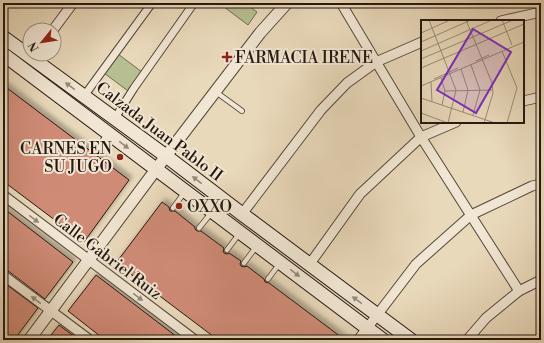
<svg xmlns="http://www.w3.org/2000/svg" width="544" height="343" viewBox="0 0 544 343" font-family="'Libre Bodoni',serif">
	<defs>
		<filter id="shadow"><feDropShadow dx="3.5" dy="-3.5" stdDeviation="2" flood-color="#0004"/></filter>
	</defs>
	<rect width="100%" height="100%" fill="#e9d9bb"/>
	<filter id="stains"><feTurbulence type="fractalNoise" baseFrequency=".005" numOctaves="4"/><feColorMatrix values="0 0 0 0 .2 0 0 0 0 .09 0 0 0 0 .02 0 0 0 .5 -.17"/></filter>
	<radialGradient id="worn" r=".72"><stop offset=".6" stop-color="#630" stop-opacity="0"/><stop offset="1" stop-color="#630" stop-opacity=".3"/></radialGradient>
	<g fill="#b7bf90" stroke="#6e6c50">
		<polygon points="219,3 245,3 257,12 248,25"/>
		<polygon points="118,54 142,72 128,91 104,73"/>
	</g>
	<g fill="#d08b77" stroke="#241810" filter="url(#shadow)">
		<polygon points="3,85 129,180 84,242 3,181"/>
		<polygon points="162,202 169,207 170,211 175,211 195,227 195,229 197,231 201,231 224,248 223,251 224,253 227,254 229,253 241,261 240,264 241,266 244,267 247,266 264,279 265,282 269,283 345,340 218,340 116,263"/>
		<polygon points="3,208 73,262 45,299 7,270 3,269"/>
		<polygon points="96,275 181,340 105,340 68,311"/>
		<polygon points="3,282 38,308 14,340 3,340"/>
		<polygon points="59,325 79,340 47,340"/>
	</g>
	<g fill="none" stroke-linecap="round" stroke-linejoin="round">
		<defs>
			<g id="service">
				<polyline points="216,92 242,111"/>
				<polyline points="96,151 107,134"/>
				<polyline points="173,208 184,193"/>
				<polyline points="199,228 212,212"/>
				<polyline points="227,250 239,234"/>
				<polyline points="244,263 256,247"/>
				<polyline points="268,279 280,263"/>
			</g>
			<g id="pedestrian">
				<polyline points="84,96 152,3"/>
				<polyline points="115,118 134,88 194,3"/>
			</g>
			<g id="minor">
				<polyline points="341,3 421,137 519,291"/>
				<polyline points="501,21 541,12"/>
				<polyline points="53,30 73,3"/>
				<polyline points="523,101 541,97"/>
				<polyline points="3,195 195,340"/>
				<polyline points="242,214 321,110 347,83 376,62 422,42"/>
				<polyline points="309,265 360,194 421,137 456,122"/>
				<polyline points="3,275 90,340"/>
				<polyline points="358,340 416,264 471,215 532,186 541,184"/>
				<polyline points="467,340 486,318 519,291 541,280"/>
			</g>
			<polyline id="tertiary" points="29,340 166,156 260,33 287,3"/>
			<g id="secondary">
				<polyline points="3,37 166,156 242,214 411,340"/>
				<polyline points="3,54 383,340"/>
			</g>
		</defs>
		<use href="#service" stroke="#55483b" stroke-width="6"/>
		<use href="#pedestrian" stroke="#55483b" stroke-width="9"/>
		<use href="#minor" stroke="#55483b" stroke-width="11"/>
		<use href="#tertiary" stroke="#55483b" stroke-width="13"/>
		<use href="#secondary" stroke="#241810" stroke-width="15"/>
		<use href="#service" stroke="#f1e6d3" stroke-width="4.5"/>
		<use href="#pedestrian" stroke="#f1e6d3" stroke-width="7"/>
		<use href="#minor" stroke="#f1e6d3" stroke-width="9"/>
		<use href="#tertiary" stroke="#f1e6d3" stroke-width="11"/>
		<use href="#secondary" stroke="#f1e6d3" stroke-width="13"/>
	</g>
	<defs><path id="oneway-solid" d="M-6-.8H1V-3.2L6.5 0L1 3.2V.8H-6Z"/></defs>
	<g fill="#95897b">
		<use href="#oneway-solid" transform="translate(70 86) rotate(-144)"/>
		<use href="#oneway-solid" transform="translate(124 145) rotate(37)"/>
		<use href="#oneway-solid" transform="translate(197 180) rotate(-142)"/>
		<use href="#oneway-solid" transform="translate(34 219) rotate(37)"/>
		<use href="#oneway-solid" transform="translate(295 273) rotate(37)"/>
		<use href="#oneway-solid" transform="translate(138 297) rotate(37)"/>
		<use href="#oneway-solid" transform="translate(36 300) rotate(-143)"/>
		<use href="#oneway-solid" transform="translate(357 300) rotate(-144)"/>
	</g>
	<g fill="#8f2418" stroke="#f1e6d3" stroke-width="1.5">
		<path d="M225 51h4v4h4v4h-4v4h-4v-4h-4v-4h4z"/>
		<circle cx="120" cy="157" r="4"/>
		<circle cx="179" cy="206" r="4"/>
	</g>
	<g text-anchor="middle" stroke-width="4" stroke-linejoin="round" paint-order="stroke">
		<g font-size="16" fill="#241810" stroke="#f1e6d3" text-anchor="start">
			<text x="235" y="63">FARMACIA IRENE</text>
			<text x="112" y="154" text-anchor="end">CARNES EN<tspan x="112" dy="18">SU JUGO</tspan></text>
			<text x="187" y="212">OXXO</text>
		</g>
		<g font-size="16" fill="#241810" stroke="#f1e6d3">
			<text transform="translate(160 131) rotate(37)" y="6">Calzada Juan Pablo II</text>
			<text transform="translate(108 256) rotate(37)" y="6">Calle Gabriel Ruiz</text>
		</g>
	</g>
	<g transform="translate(421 20)">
		<rect width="103" height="103" fill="#e9d9bb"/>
		<path fill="none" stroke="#9a8c77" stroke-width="1" d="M8 0 35 70 27 103M45 0 71 63 72 73 63 103M81 0 91 25M0 13 29 0M0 22 50 0M0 31 71 0M81 31 96 68 86 103M0 39 92 0M55 41 68 35M50 45 59 70 52 95M0 48 103 4M40 49 47 70 42 92M20 58 24 71 21 85M13 59 37 48M10 62 11 82M0 66 103 22M24 71 72 70M0 78 74 103M0 93 27 103"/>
		<path fill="#7b2cbf" fill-opacity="0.15" stroke="#7b2cbf" stroke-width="2" d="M52 9 90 32 55 93 16 70Z"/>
		<rect width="103" height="103" fill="none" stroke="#241810" stroke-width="2"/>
	</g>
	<rect width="544" height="343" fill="none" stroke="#e9d9bb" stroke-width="16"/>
	<rect x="4" y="4" width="536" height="335" fill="none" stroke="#241810" stroke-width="2"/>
	<rect x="8" y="8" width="528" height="327" fill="none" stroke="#241810"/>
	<g transform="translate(42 42) rotate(240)"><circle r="19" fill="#f1e6d3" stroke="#9f9485"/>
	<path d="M0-3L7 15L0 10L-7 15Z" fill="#8f2418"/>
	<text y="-6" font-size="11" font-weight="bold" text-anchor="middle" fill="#241810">N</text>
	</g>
	<rect width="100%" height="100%" filter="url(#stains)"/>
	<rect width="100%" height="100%" fill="url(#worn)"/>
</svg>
